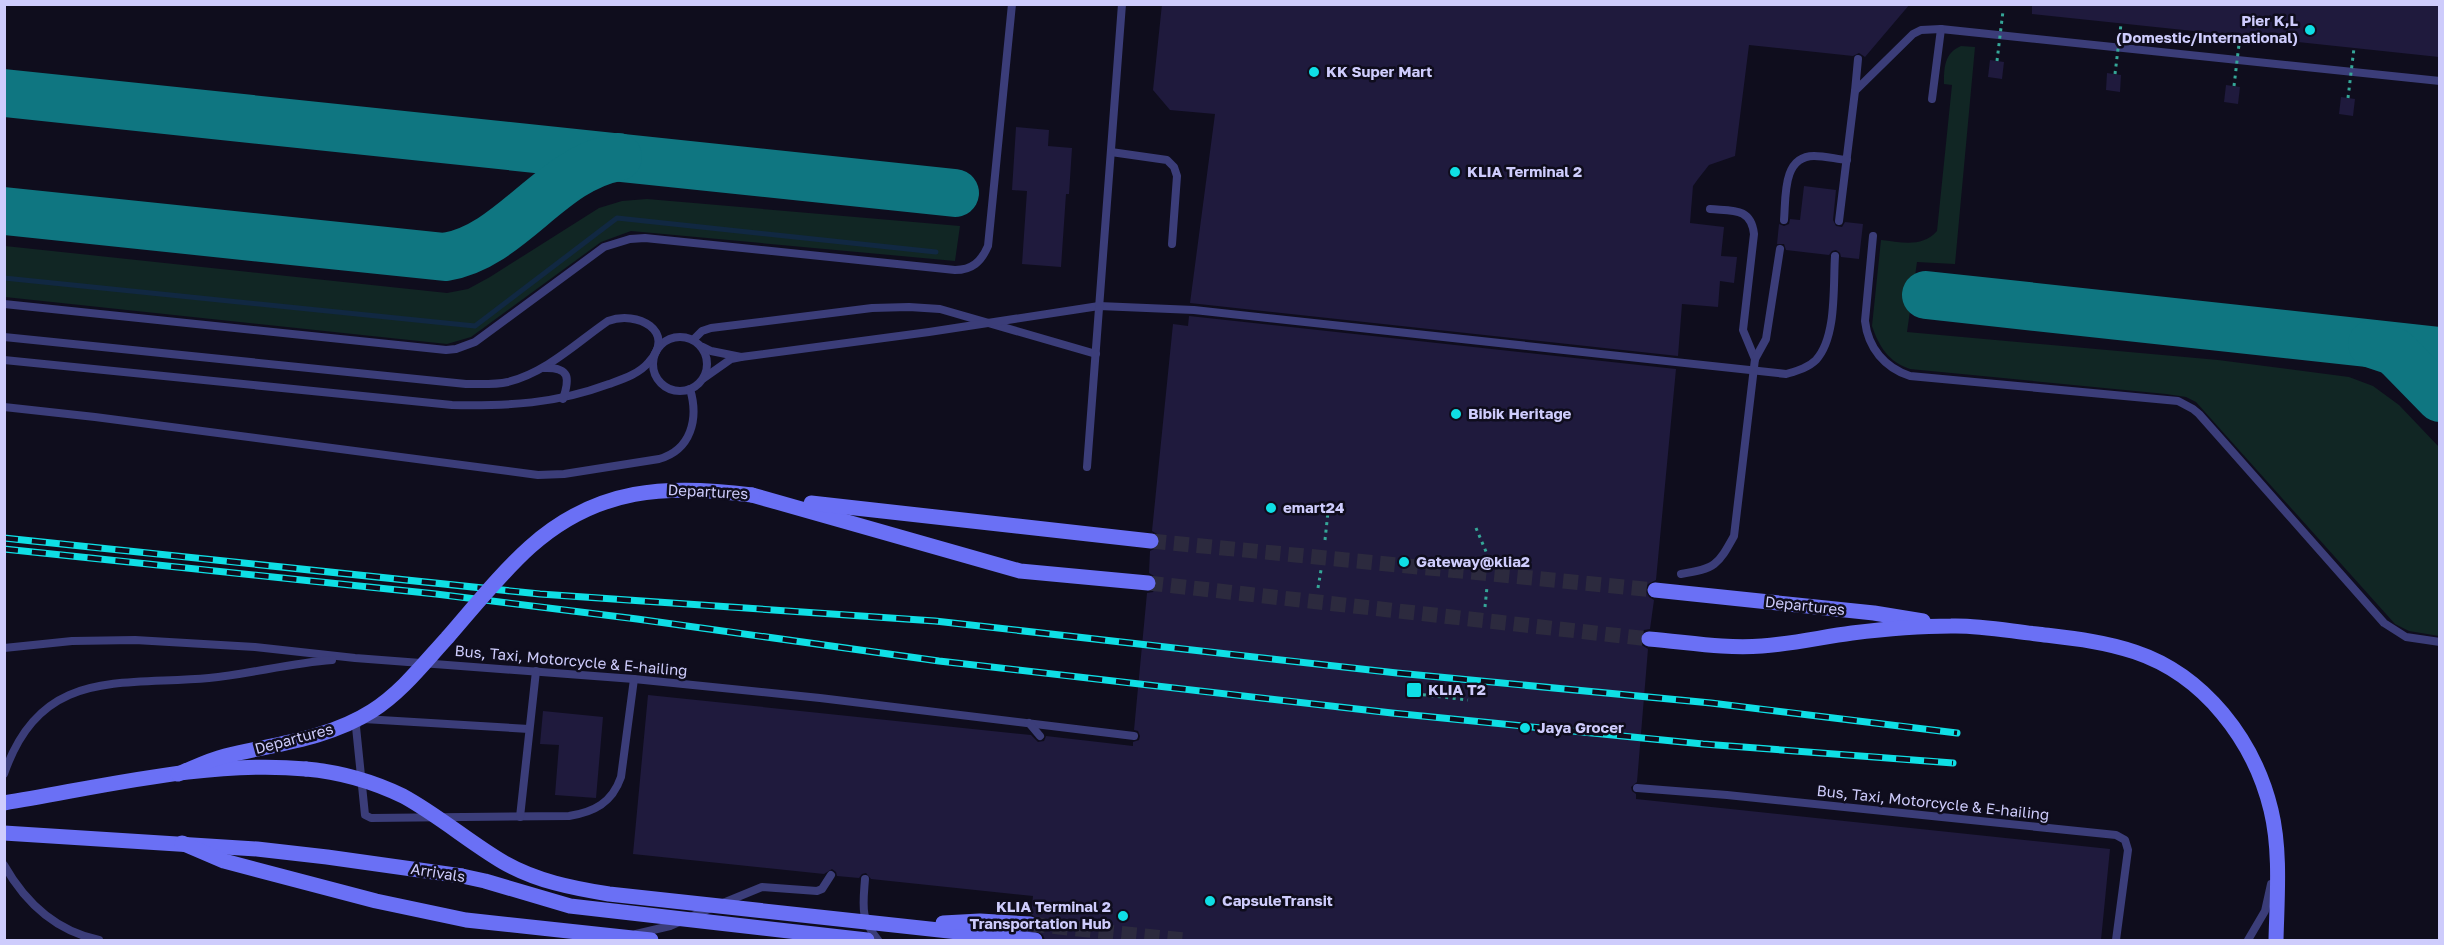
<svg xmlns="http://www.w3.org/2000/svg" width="2444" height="945" viewBox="0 0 2444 945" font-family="'Golos Text',sans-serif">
	<rect width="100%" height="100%" fill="#0f0d1d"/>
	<g fill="#112624">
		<path d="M1961 46 1975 47 1955 264 1917 262 1907 332 2218 360 2349 377 2373 386 2399 405 2439 447V636L2409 631 2395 624 2196 402 2186 397 2166 394 1910 369C1889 362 1879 347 1872 326L1881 240C1901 242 1922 248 1937 231L1952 85 1944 84C1944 68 1944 53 1961 46Z"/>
		<polygon points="647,199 960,226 955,261 631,231 601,242 471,337 447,344 5,297 5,246 447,293 468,289 490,277 599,208 622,201"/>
	</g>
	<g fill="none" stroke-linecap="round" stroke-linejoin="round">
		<polyline stroke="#112842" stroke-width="5" points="4,278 475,326 617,218 936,252"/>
		<g stroke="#0f7681" stroke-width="48">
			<polyline points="4,93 955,193"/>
			<path d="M4 211 445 257C512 246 550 169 618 157"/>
			<polyline points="1926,295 2440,351"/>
			<polyline points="2372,344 2393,351 2399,356 2440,398"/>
		</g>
	</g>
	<g fill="#1f1a3d">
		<polygon points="1162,4 1910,4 1865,57 1859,53 1853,56 1749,45 1735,156 1709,165 1698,179 1693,186 1690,223 1724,227 1721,256 1737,257 1734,283 1720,281 1718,307 1682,304 1678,356 1190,303 1215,114 1170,110 1153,90"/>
		<polygon points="2032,4 2439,4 2439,57 2032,14"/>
		<polygon points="1990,60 2004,62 2002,79 1988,77"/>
		<polygon points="2107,73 2121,75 2120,92 2106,90"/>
		<polygon points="2226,85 2240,87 2238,104 2224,102"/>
		<polygon points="2341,97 2355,99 2353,116 2339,114"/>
		<polygon points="1016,127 1049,130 1048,146 1072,148 1069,194 1066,194 1061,267 1022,264 1027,191 1012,190"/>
		<polygon points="1804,186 1836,190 1833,220 1836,226 1842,227 1845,222 1863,224 1859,259 1841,257 1840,253 1836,250 1832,251 1829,255 1786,250 1784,244 1777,244 1779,224 1784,226 1789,224 1790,219 1800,220"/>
		<polygon points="1189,316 1676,369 1656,580 1648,584 1645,590 1649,597 1654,600 1650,629 1644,630 1639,638 1640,644 1648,649 1637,782 1631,787 1632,791 1636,794 1636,799 2110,849 2101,940 1045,940 1043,935 1037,931 1040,925 1038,919 1031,914 1033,896 871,879 866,873 862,874 859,878 837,876 836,872 832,869 824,874 633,854 648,695 1031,735 1038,742 1044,741 1046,736 1133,746 1133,742 1139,740 1140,736 1138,731 1134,730 1147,593 1153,592 1158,584 1157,578 1149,573 1150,551 1158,547 1161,542 1157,534 1152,531 1173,324 1188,326"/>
		<polygon points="543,711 603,717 596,798 555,795 559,745 540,744"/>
	</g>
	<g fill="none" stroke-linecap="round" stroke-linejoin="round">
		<g stroke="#2c2a3e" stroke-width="15" stroke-dasharray="15 8" stroke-linecap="butt">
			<polyline points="1151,541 1655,590"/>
			<polyline points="1148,583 1649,639"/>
			<polyline points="1030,924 1184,940"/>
		</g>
		<g stroke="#35a798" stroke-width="3" stroke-dasharray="3 4.5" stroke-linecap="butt">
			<polyline points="1476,528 1490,561"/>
			<polyline points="1325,540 1328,512"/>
			<polyline points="1318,588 1321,570"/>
			<polyline points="1485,607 1487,587"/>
			<polyline points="1408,693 1468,700"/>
		</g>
		<g stroke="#3b3d79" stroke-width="8">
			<polyline points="1941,29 2440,81"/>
			<polyline points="1855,91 1858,59"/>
			<polyline points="1111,152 1167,160 1174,167 1177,176 1172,244"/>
			<path d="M1710 209C1732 211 1751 207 1754 234L1743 330 1755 359"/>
			<path d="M1784 220C1786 198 1782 156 1814 156 1825 156 1836 159 1847 160"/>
			<polyline points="1839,221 1855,91 1913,34 1921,30 1941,29 1932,99"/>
			<path d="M1873 236 1865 321C1868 348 1885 368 1910 376L2178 401 2193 409 2199 414 2384 623 2406 637 2440 642"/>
			<path d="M4 304 446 350 456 349 475 342 604 247 630 239 645 238 955 270C972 270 981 262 988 246L1012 4"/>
			<circle cx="680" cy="364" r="27"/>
			<path d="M4 337 466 384C480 384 494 385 508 382 547 372 576 343 608 321 637 310 677 331 649 362 639 374 623 379 609 384 555 404 509 406 452 405L4 360"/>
			<polyline points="693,340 702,331 711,328 872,308 909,307 940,309 1096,354"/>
			<polyline points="703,347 711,351 741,357 731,359 704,378"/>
			<path d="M741 357 929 332 1099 306 1194 310 1786 374C1796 371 1808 368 1816 360 1837 337 1833 286 1835 256"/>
			<path d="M544 368C570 367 570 378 563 399"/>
			<path d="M4 407 95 417 538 475 564 474 659 459C691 450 699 419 690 389"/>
			<polyline points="1087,467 1122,4"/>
			<path d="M1681 574C1715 569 1718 565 1734 536L1755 359 1766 339 1780 249"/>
			<polyline points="4,648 72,641 135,640 255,647 355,658 634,679 820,698 1134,736"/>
			<polyline points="1029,723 1040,736"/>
			<path d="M529 729 364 719 358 721 356 727 365 815 371 818 569 816C594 812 612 803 621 777L634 679"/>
			<path d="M4 774C41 667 119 686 209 678 250 674 290 663 332 660"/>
			<polyline points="1637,788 1727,795 2116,835 2125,840 2128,850 2116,940"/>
			<polyline points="520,817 536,671"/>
			<path d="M4 865C25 902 56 931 99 940"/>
			<path d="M865 879C863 906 860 918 878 940"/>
			<polyline points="723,903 762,887 817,891 822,889 831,875"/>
			<polyline points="636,934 670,926 711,908"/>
			<polyline points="2248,940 2265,911 2271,884"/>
		</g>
		<g stroke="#6a70f5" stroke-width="15">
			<polyline points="752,495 1020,571 1148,583"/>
			<polyline points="811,503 1151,541"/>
			<polyline points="1655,590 1874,613 1923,621"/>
			<path d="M1649 639C1687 642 1724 649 1762 646 1792 644 1822 637 1852 633 1884 629 1918 626 1951 626 1979 625 2009 631 2037 634 2070 638 2103 641 2135 652 2204 675 2254 740 2271 810 2281 851 2277 898 2276 940"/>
			<path d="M4 803C102 787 207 760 306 769"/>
			<polyline points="4,833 257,849 327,857 462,876"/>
			<polyline points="182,843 224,861 376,901 466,920 651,940"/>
			<polyline points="1022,939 1035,940"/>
		</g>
		<defs>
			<g id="rail">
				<polyline points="4,538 540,594 935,621 1397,673 1711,703 1957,733"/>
				<polyline points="4,549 436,594 637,619 939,661 1392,713 1703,744 1953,763"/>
			</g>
		</defs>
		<use href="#rail" stroke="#0fdfe5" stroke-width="7"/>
		<use href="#rail" stroke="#0f0d1d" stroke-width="4.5" stroke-dasharray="14" stroke-linecap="butt"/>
		<g stroke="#35a798" stroke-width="3" stroke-dasharray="3 4.5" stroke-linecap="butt">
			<polyline points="1997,61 2003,11"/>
			<polyline points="2115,74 2121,24"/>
			<polyline points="2234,86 2240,36"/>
			<polyline points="2348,98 2354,48"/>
		</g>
		<g stroke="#6a70f5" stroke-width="15">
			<path d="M306 769C340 772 372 781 403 796 438 815 469 842 503 862 536 881 572 888 609 894L1022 939"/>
			<path d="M178 774C193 768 209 760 225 756 275 744 328 739 372 711 402 692 424 663 447 638 474 607 500 574 530 547 597 487 667 484 752 495"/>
			<polyline points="462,876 485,881 570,906 867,940"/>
			<polyline points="943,923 980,921 1030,924"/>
		</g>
	</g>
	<g fill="#0fdfe5" stroke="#0f0d1d" stroke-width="2">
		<circle cx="2310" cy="30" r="6"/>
		<circle cx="1314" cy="72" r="6"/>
		<circle cx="1455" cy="172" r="6"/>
		<circle cx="1456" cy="414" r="6"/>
		<circle cx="1271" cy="508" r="6"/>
		<circle cx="1404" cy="562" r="6"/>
		<rect x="1406" y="682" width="16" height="16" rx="3"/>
		<circle cx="1525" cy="728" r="6"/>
		<circle cx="1210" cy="901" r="6"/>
		<circle cx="1123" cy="916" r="6"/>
	</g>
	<g text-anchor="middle" stroke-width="5" stroke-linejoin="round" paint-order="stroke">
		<g font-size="15" font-weight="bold" fill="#ceccfc" stroke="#0f0d1d" text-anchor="start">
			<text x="2298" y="26" text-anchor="end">Pier K,L<tspan x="2298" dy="17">(Domestic/International)</tspan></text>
			<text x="1326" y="77">KK Super Mart</text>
			<text x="1467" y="177">KLIA Terminal 2</text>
			<text x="1468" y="419">Bibik Heritage</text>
			<text x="1283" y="513">emart24</text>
			<text x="1416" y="567">Gateway@klia2</text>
			<text x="1428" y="695">KLIA T2</text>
			<text x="1537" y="733">Jaya Grocer</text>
			<text x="1222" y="906">CapsuleTransit</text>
			<text x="1111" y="912" text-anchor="end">KLIA Terminal 2<tspan x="1111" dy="17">Transportation Hub</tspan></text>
		</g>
		<g font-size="15" fill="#ceccfc" stroke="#0f0d1d">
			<text transform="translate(708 492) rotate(3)" y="5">Departures</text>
			<text transform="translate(1805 606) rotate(6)" y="5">Departures</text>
			<text transform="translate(571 661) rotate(5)" y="5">Bus, Taxi, Motorcycle &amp; E-hailing</text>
			<text transform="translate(294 739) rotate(-15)" y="5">Departures</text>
			<text transform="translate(1933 803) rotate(6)" y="5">Bus, Taxi, Motorcycle &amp; E-hailing</text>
			<text transform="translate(438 873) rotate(9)" y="5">Arrivals</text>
		</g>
	</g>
	<rect width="2444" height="945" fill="none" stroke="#ceccfc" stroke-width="12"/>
</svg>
